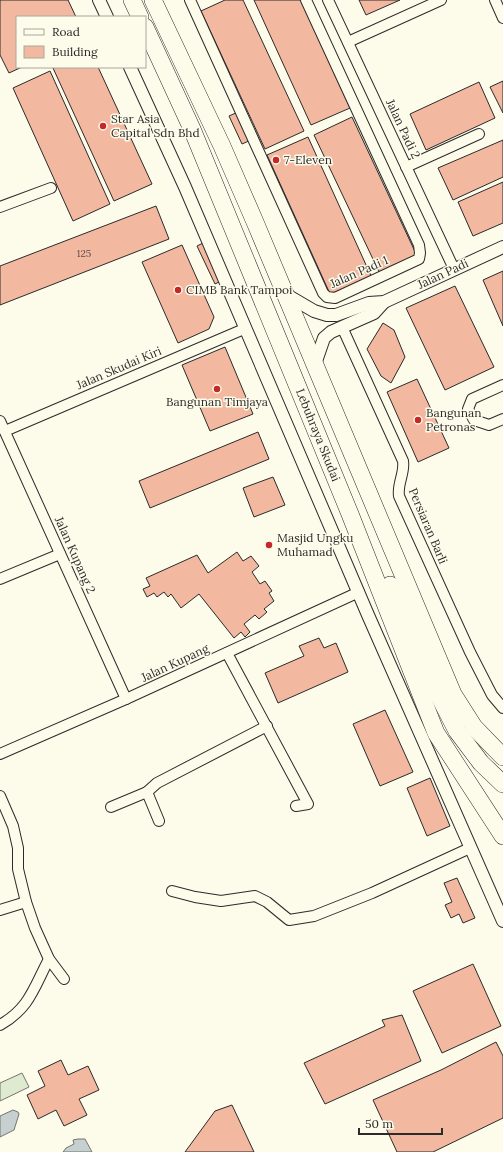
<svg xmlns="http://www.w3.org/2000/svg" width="503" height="1152" viewBox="0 0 503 1152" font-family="Lora,serif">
	<rect width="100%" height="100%" fill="#fdfbea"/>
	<polygon fill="#deebd1" stroke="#74746e" points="22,1073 29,1087 0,1101 0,1083"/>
	<g fill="#c7d0d0" stroke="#74746e">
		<polygon points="13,1110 18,1112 19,1114 14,1130 0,1137 0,1116"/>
		<polygon points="78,1139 85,1139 92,1152 63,1152 66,1148 74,1144 73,1140"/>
	</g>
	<g fill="#f2b8a0" stroke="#2b2b2b">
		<polygon points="0,0 68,0 76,17 17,17 17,67 22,67 9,73 0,55"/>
		<polygon points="225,0 243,0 304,131 265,149 201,11"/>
		<polygon points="254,0 301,0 350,108 311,125"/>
		<polygon points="359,0 400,0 366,15"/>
		<polygon points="56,67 98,67 152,184 114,201 53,68"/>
		<polygon points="50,71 110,204 73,221 13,88"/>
		<polygon points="503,81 503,113 490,87"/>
		<polygon points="479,82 495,118 426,150 410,114"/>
		<polygon points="238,112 251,140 242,144 229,116"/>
		<polygon points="352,117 418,258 381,276 314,135"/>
		<polygon points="308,137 372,278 331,296 267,155"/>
		<polygon points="503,140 503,177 453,200 438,168"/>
		<polygon points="503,182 503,223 473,236 458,202"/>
		<polygon points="156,206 169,239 0,305 0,266"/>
		<polygon points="203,243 221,281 215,284 197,246"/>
		<polygon points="182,245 214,317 209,329 178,343 142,262"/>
		<polygon points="503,271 503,326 483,280"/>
		<polygon points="455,286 494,367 445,390 406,308"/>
		<polygon points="383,323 394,330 405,357 391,383 381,376 367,349"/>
		<polygon points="225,347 253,414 210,431 182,365"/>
		<polygon points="417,379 449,448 418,462 387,392"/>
		<polygon points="258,432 269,459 150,508 139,481"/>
		<polygon points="273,477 285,505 254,517 243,488"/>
		<polygon points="237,552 243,561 251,556 259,566 252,572 260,584 265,581 272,591 269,593 274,601 264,609 267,612 259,619 255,615 244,624 250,632 245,637 241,632 234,638 199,594 181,608 171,594 168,597 164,592 157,597 154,593 147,597 143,589 150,586 146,578 197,555 208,573"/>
		<polygon points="319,638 324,648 336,643 348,672 278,703 265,673 304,656 299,646"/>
		<polygon points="385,710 413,772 380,786 353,724"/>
		<polygon points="430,778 450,826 427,836 407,788"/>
		<polygon points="457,878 475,918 463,923 459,914 451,918 445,905 452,902 444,883"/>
		<polygon points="473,964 501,1026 442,1053 413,991"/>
		<polygon points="402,1015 421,1061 325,1104 304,1063 385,1026 382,1020"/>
		<polygon points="496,1042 503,1056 503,1118 433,1152 397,1152 373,1100 441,1070"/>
		<polygon points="61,1060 68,1075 88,1066 99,1090 79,1099 87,1115 64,1126 56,1110 38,1119 27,1095 45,1086 38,1071"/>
		<polygon points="232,1105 254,1152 185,1152 215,1111"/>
	</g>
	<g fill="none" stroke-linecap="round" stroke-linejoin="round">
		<defs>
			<g id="minor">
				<polyline points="190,0 323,293 327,297 335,298 419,259 420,253 419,245 306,0"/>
				<polyline points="328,0 454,269"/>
				<polyline points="495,0 503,18"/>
				<polyline points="348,42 441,0"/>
				<polyline points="406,167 479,134"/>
				<polyline points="0,207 51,188"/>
				<path d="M342 327 403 461C405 473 397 484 399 496L470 652 492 695 503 708"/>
				<polyline points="503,385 472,399 468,409 474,420 489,425 503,419"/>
				<polyline points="0,421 126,699"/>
				<polyline points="5,431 244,329"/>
				<polyline points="0,579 60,554"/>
				<polyline points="227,653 308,804 296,806"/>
				<polyline points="0,754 126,699 359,592"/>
				<polyline points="0,796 13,826 18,848 18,869 26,902 35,928 49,959 64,979"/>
				<polyline points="111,807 147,792"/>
				<polyline points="159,821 147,792 157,783 267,726"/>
				<polyline points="172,891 195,897 221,901 255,896 267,902 289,920 314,916 372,893 470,848"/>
				<polyline points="0,910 26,902"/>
				<path d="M0 1025C30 1008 34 987 49 959"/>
			</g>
			<g id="tertiary">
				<polyline points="99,0 107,17"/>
				<polyline points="130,67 185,187 368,615 503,921"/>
				<polyline points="285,294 314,311 327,315 336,315 369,303 384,302 503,247"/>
				<polyline points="315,364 324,338 331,332 374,313 384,302"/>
			</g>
			<g id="trunk">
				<polyline points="132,0 140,17"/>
				<polyline points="153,0 222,146 255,222 453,694 474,727 503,757"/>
				<polyline points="145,27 192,129 350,514 436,733 503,836"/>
				<polyline points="390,585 438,694 457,731 481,763 503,784"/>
			</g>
		</defs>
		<use href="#minor" stroke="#2b2b2b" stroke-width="12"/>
		<use href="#tertiary" stroke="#2b2b2b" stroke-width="14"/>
		<use href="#trunk" stroke="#2b2b2b" stroke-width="18"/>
		<use href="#minor" stroke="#fdfbea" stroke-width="10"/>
		<use href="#tertiary" stroke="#fdfbea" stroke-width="12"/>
		<use href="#trunk" stroke="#fdfbea" stroke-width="17"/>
	</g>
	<g fill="#c62828" stroke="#fdfbea" stroke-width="1.5">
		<circle cx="103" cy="126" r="4"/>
		<circle cx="276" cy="160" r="4"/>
		<circle cx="178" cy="290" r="4"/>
		<circle cx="217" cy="389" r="4"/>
		<circle cx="418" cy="420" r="4"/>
		<circle cx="269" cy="545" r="4"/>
	</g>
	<g text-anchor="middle" stroke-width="3" stroke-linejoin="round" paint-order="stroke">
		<g font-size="10" fill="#5d4e48">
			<text x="84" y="257">125</text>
		</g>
		<g font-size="12" fill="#2b2b2b" stroke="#fdfbea" text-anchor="start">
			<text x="111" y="123">Star Asia<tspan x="111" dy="14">Capital Sdn Bhd</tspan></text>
			<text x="284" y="164">7-Eleven</text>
			<text x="186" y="294">CIMB Bank Tampoi</text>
			<text x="217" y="406" text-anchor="middle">Bangunan Timjaya</text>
			<text x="426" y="417">Bangunan<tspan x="426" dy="14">Petronas</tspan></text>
			<text x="277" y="542">Masjid Ungku<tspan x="277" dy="14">Muhamad</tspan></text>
		</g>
		<g font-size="12" fill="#2b2b2b" stroke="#fdfbea">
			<text transform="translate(403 129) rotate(65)" y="4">Jalan Padi 2</text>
			<text transform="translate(359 272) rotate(-24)" y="4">Jalan Padi 1</text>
			<text transform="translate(443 274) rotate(-25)" y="4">Jalan Padi</text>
			<text transform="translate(119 368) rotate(-23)" y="4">Jalan Skudai Kiri</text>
			<text transform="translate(318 435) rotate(68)" y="4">Lebuhraya Skudai</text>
			<text transform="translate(428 526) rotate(67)" y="4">Persiaran Barli</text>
			<text transform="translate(75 555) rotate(66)" y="4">Jalan Kupang 2</text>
			<text transform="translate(175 663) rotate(-25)" y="4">Jalan Kupang</text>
		</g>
	</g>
	<rect x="16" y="16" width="130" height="52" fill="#fdfbea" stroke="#a9a89e"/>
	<rect x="24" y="29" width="20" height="6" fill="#fdfbea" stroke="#a9a89e"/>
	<text x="52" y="36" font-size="12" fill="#2b2b2b">Road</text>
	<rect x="24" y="46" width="20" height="12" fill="#f2b8a0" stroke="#a9a89e"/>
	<text x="52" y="56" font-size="12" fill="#2b2b2b">Building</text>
	<path d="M359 1128v6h83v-6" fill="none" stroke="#2b2b2b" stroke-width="2"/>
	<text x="365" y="1128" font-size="12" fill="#2b2b2b" stroke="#fdfbea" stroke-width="3" paint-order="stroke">50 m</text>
</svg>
